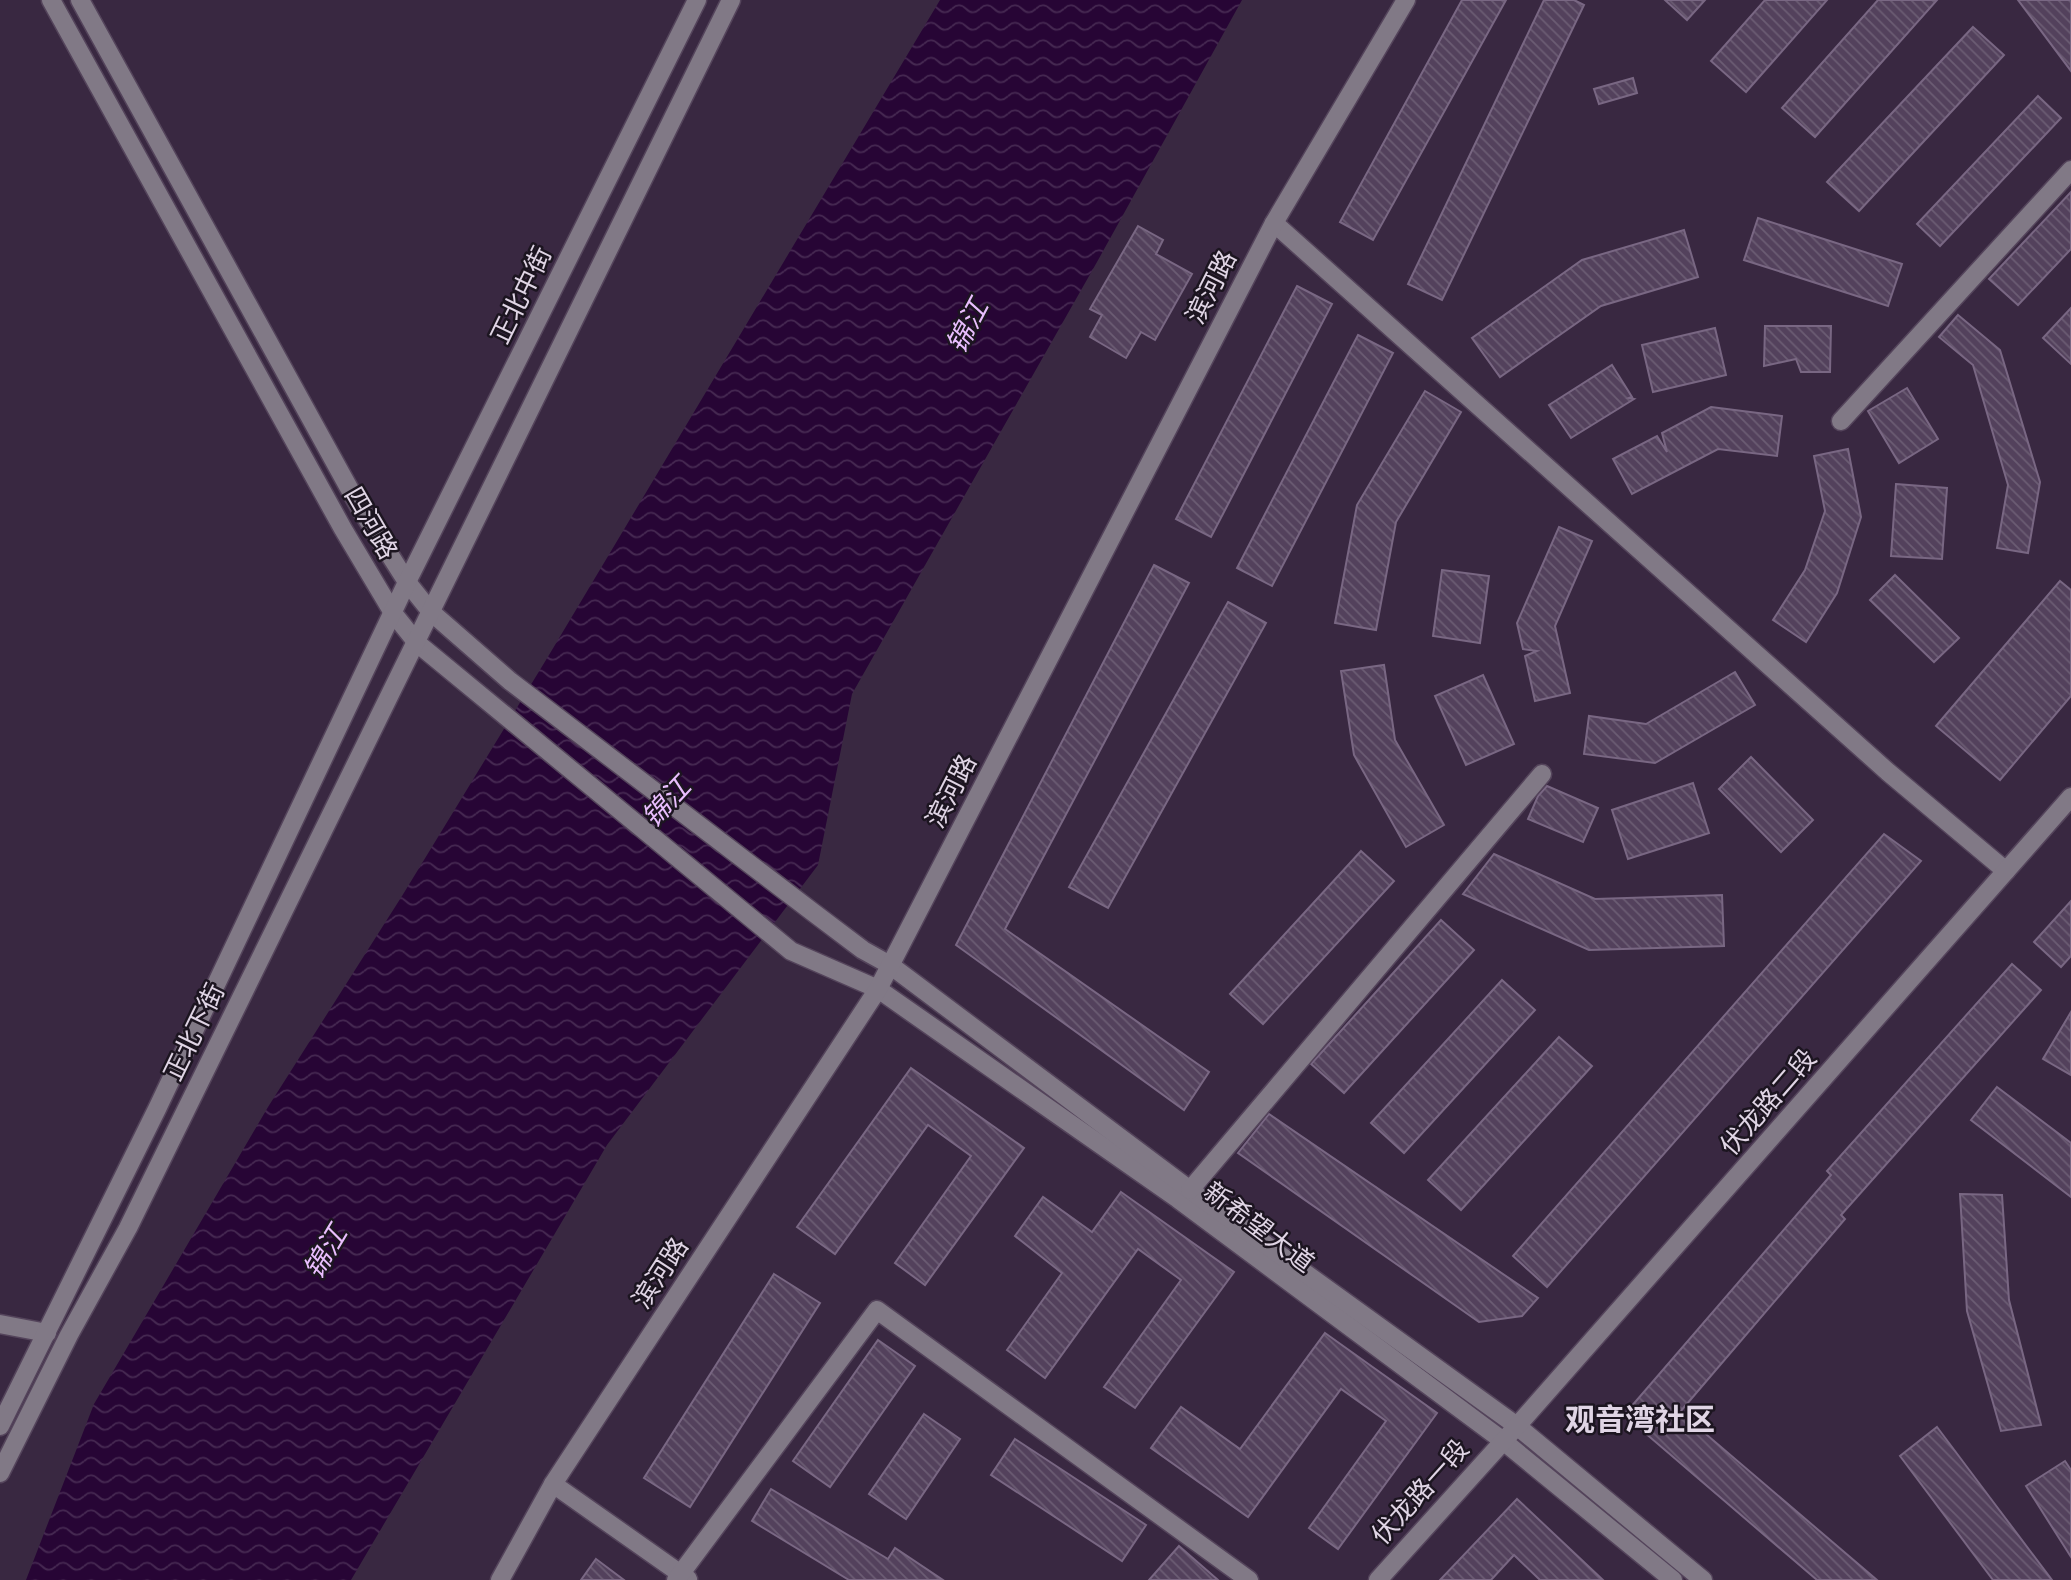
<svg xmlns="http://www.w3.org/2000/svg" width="2071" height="1580" viewBox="0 0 2071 1580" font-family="Commissioner,'Noto Sans SC',sans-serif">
	<defs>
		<pattern id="water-waves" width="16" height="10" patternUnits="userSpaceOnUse" patternTransform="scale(1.75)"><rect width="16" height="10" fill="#270535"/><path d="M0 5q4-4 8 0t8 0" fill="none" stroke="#462952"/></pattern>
		<pattern id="building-back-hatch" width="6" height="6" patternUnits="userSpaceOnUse" patternTransform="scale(1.75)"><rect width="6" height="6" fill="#53415c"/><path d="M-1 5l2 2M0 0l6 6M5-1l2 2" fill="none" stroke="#6b5c73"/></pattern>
	</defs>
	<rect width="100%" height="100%" fill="#392841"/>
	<polygon fill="url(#water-waves)" points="940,0 1242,0 1097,262 852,694 818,865 607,1145 351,1580 26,1580 94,1404 268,1107 402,896 549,655"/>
	<g fill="url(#building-back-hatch)" stroke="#796783" stroke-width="2">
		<polygon points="1462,0 1506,0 1373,240 1340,222"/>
		<polygon points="1544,0 1574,0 1584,5 1442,300 1408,284"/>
		<polygon points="1665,0 1705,0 1687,20"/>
		<polygon points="1765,0 1827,0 1746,92 1711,61"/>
		<polygon points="1878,0 1937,0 1815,137 1782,108"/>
		<polygon points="2018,0 2071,0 2071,71"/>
		<polygon points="1973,27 2004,55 1859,211 1827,182"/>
		<polygon points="1633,78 1637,93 1599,104 1594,89"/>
		<polygon points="2038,96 2061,118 1940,246 1917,224"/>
		<polygon points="2071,192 2071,249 2018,305 1989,279"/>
		<polygon points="1758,218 1902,264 1888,306 1744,260"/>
		<polygon points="1138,226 1163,240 1156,254 1192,274 1155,340 1141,332 1126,358 1090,337 1102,315 1090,309"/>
		<polygon points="1684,230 1698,277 1601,306 1500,377 1472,338 1582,260"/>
		<polygon points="1297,286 1332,304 1211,537 1176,519"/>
		<polygon points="2071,308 2071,364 2043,338"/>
		<polygon points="1958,315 2000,350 2040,482 2028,553 1997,548 2008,485 1973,365 1939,337"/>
		<polygon points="1765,326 1831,326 1830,372 1801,372 1796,359 1764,366"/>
		<polygon points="1715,328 1726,375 1653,392 1642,345"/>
		<polygon points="1358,335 1393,353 1272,586 1237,568"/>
		<polygon points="1612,365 1632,397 1629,398 1634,399 1571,438 1549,405"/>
		<polygon points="1907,388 1938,439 1899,463 1868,411"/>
		<polygon points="1425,391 1461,412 1396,522 1376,630 1335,623 1357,505"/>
		<polygon points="1711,407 1782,416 1777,456 1718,449 1632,494 1613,459 1657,436 1667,452 1662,433"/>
		<polygon points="1848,449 1861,517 1837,593 1806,642 1773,620 1805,570 1825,511 1814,456"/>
		<polygon points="1896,484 1947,488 1942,559 1891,556"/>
		<polygon points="1559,527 1592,541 1555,626 1570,693 1535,701 1525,656 1537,651 1523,649 1517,623"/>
		<polygon points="1154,565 1189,583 1005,929 1209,1072 1184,1110 956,945"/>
		<polygon points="1442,570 1489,576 1480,643 1433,636"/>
		<polygon points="1895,575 1959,638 1934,662 1870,600"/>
		<polygon points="2060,581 2071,590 2071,696 2000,780 1936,726"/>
		<polygon points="1228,602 1266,623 1108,908 1069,887"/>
		<polygon points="1384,665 1395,740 1444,825 1406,847 1354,755 1341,671"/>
		<polygon points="1735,672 1755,705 1655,763 1584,754 1589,716 1646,724"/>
		<polygon points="1483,675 1514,744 1466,765 1435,696"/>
		<polygon points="1751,757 1813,820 1781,852 1719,789"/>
		<polygon points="1693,783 1709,833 1628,859 1612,810"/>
		<polygon points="1547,786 1598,808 1583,842 1528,819 1538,796"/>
		<polygon points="1884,834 1921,861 1547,1287 1513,1256"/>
		<polygon points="1361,851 1394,881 1263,1024 1230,994"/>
		<polygon points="1494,854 1595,899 1722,895 1724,946 1589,950 1463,894"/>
		<polygon points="2071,901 2071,956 2061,967 2034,942"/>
		<polygon points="1441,920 1474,950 1344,1093 1311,1064"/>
		<polygon points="2012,964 2041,990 1841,1215 1845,1219 1680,1412 1877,1580 1817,1580 1624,1415 1831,1175 1827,1171"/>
		<polygon points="1502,980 1535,1010 1404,1153 1371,1123"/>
		<polygon points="2071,1012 2071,1075 2043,1059"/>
		<polygon points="1559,1037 1592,1066 1461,1210 1428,1180"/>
		<polygon points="911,1068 1024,1148 925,1285 895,1263 971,1156 928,1125 835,1254 797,1227"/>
		<polygon points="1997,1087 2071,1143 2071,1197 1971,1120"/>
		<polygon points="1269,1114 1538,1298 1522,1316 1479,1322 1238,1153"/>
		<polygon points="1121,1192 1234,1272 1135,1408 1104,1387 1181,1280 1138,1249 1045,1378 1007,1350 1062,1273 1015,1236 1043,1197 1092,1232"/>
		<polygon points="1960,1194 2002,1195 2009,1300 2041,1425 2001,1431 1967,1311"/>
		<polygon points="774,1274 820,1303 690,1507 644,1478"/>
		<polygon points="1325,1333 1437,1413 1338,1549 1309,1528 1386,1421 1341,1389 1248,1517 1151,1448 1181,1407 1240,1449"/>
		<polygon points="878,1340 915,1366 830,1487 793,1461"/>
		<polygon points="924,1414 960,1439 906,1519 869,1494"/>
		<polygon points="1937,1427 1988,1495 2052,1580 1993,1580 1900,1456"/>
		<polygon points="1015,1439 1146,1525 1122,1561 991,1475"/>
		<polygon points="2065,1461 2071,1470 2071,1557 2026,1486"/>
		<polygon points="771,1489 888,1559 895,1548 943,1580 849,1580 752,1521"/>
		<polygon points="1517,1499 1603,1580 1540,1580 1514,1555 1491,1580 1440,1580"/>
		<polygon points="1179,1546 1218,1580 1149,1580"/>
		<polygon points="596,1559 624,1580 581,1580"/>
	</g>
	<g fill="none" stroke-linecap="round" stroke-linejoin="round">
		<defs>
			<g id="minor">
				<polyline points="51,0 343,529 393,613 417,643 791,951 878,989 1178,1199 1502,1440 1673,1580"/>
				<polyline points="80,0 360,508 407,582 431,612 510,681 814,913 863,950 890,965 1190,1190 1517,1426 1703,1580"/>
				<polyline points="1274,223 1888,772 2006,871"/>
				<polyline points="1841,421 2071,170"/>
				<polyline points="1190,1190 1542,774"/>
				<polyline points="0,1324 47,1333"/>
				<polyline points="0,1426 157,1109 407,582 697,0"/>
				<polyline points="0,1473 69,1335 128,1228 731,0"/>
				<polyline points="553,1484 688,1579"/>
				<polyline points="500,1580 553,1484 878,989 1274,223 1406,0"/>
				<polyline points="676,1580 877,1310 1249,1580"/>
				<polyline points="1378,1580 1517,1426 2071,797"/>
			</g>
		</defs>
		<use href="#minor" stroke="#54445b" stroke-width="21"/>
		<use href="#minor" stroke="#817986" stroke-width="18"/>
	</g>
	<g text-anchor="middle" stroke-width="5" stroke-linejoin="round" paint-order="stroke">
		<g font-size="26" fill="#e0d5e5" stroke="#1c1520">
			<text transform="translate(1211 287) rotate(-63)" y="9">滨河路</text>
			<text transform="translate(521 295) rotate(-64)" y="9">正北中街</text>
			<text transform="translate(371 523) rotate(60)" y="9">四河路</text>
			<text transform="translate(951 791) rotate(-63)" y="9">滨河路</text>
			<text transform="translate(194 1032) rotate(-64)" y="9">正北下街</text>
			<text transform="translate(1768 1102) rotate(-49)" y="9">伏龙路二段</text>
			<text transform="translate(1259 1227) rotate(37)" y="9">新希望大道</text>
			<text transform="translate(660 1273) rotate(-57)" y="9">滨河路</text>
			<text transform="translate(1420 1492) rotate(-48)" y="9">伏龙路一段</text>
		</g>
		<g font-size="28" font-style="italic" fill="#e9befe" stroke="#1c1520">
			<text transform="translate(967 326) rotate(-62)" y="10">锦江</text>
			<text transform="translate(666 802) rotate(-47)" y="10">锦江</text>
			<text transform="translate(325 1252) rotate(-59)" y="10">锦江</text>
		</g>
		<g font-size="30" font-weight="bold" fill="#e0d5e5" stroke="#1c1520">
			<text x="1640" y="1430">观音湾社区</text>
		</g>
	</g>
</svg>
